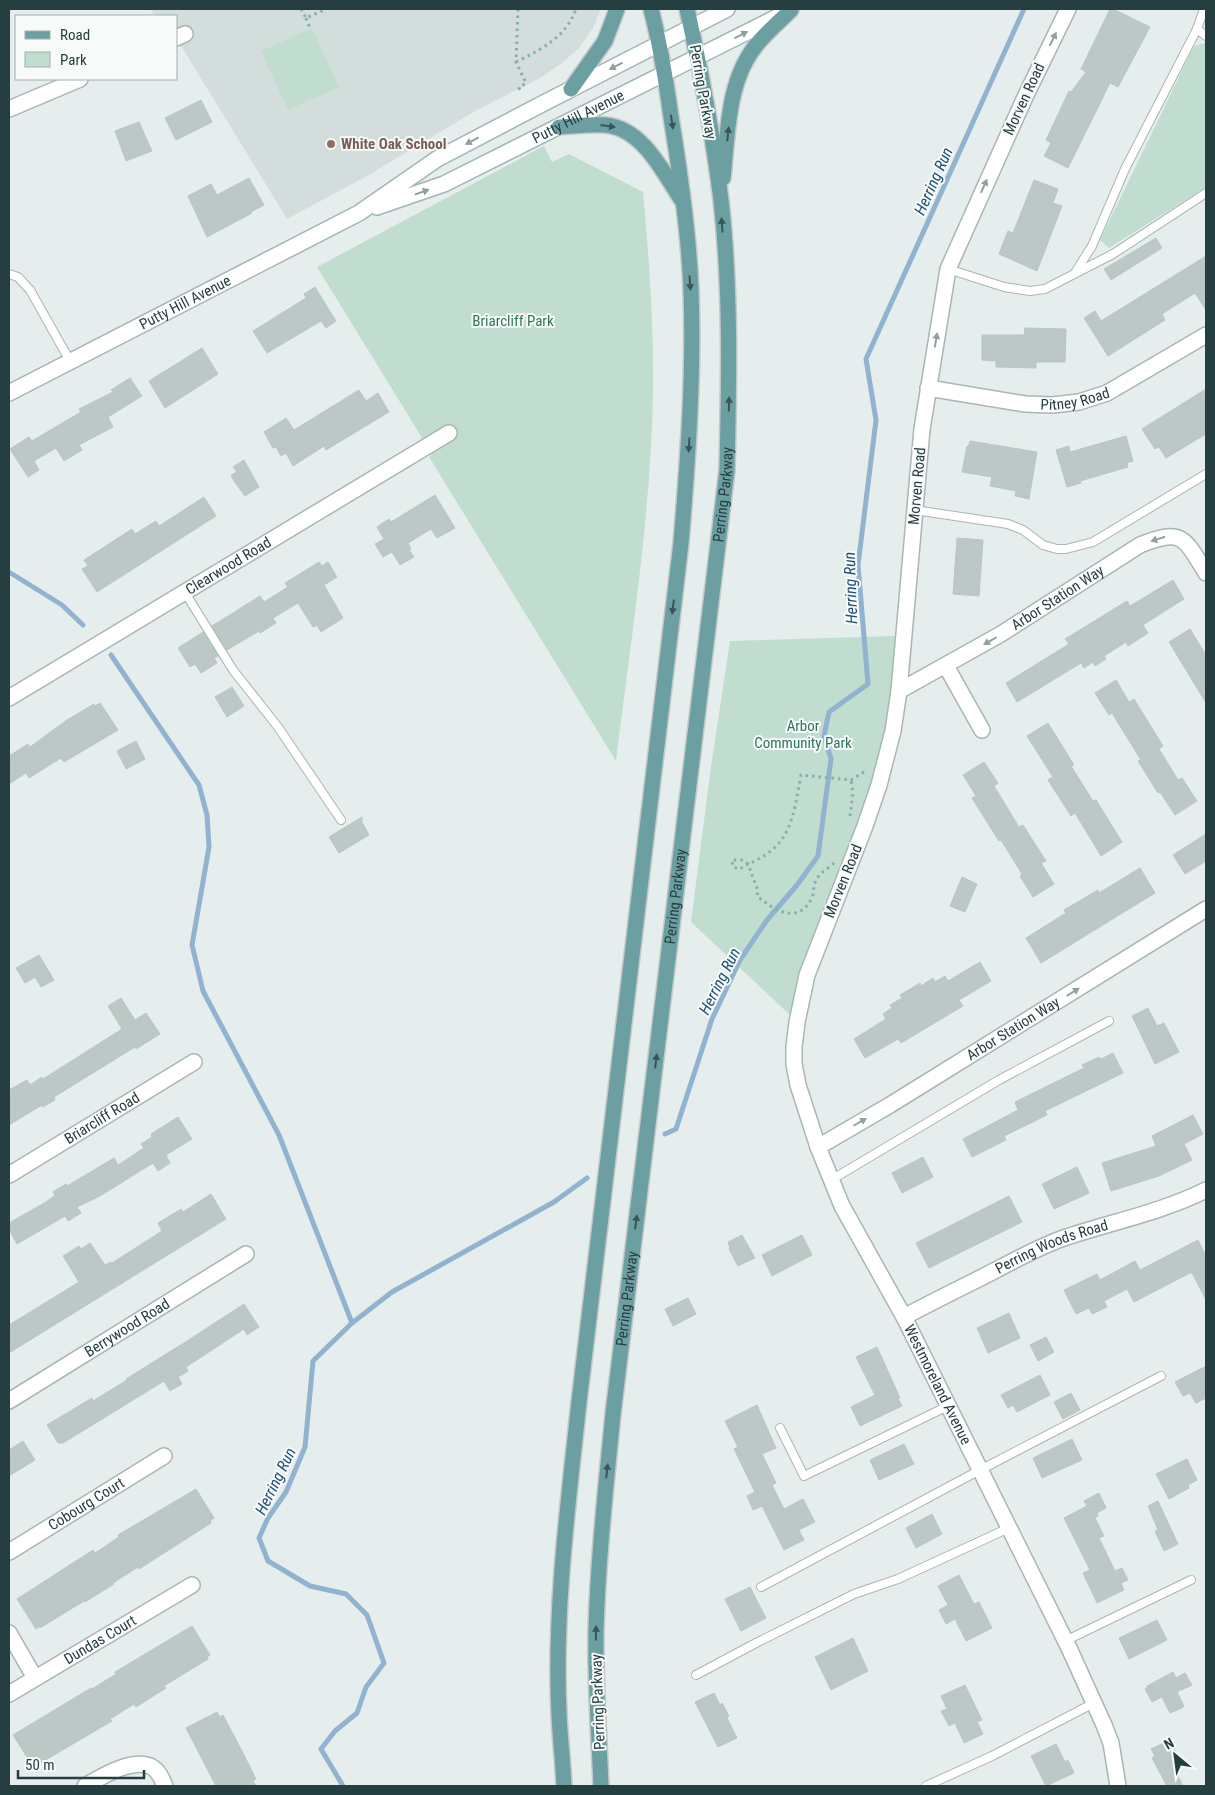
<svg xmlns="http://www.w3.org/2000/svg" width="1215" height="1795" viewBox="0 0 1215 1795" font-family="'Roboto Condensed',sans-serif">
	<rect width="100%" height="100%" fill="#e5eeec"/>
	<polygon fill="#d3dddc" points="150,9 601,9 593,28 579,48 562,63 542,77 475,111 367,176 287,219 183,49 176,42 176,16 155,16"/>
	<g fill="#c0ddd0">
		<polygon points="312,28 339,87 288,110 261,51"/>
		<polygon points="1205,43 1206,187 1109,248 1100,240 1194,46"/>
		<path d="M544 146 552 162 569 154 643 192C649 258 654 325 653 392 651 515 631 638 616 761L429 457 432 454 317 267Z"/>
		<polygon points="896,636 889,750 844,880 790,1015 691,922 710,774 730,641"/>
	</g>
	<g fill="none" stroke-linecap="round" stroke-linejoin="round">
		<g stroke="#91b3cf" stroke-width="5">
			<polyline points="9,572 62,605 83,625"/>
			<polyline points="111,655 199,785 207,815 209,847 192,945 203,991 279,1135 352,1323"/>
			<polyline points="665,1134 676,1129 712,1019 740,960 767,920 797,885 818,856 831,759 824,736 829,712 868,684 858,565 876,420 866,359 1024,9"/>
			<polyline points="343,1786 321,1749 335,1731 357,1713 366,1687 384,1663 367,1615 346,1594 310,1586 268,1561 259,1538 268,1518 286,1492 305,1447 313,1361 352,1323 392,1292 554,1202 587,1178"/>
		</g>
	</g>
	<g fill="#bbc8c6" stroke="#b8c7c5">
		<polygon points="1110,9 1113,9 1150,27 1118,87 1110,83 1068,168 1044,156 1051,143 1046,140 1069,91 1071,92 1086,72 1081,69"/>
		<polygon points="201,100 212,122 176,140 165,118"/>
		<polygon points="139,122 152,151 126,161 115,131"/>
		<polygon points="249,178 264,205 251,212 252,213 207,237 188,196 211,184 217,195"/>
		<polygon points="1034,180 1058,189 1053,203 1062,206 1037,271 999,254 1008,231 1013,233"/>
		<polygon points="1156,238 1162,248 1111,280 1104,269"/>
		<polygon points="1206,256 1206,310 1195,293 1162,314 1165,320 1108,356 1084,318 1095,311 1101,321"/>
		<polygon points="315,287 336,321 326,328 321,321 267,353 253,331 306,298 304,294"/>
		<polygon points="1025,328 1066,329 1065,362 1036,362 1036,368 996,367 996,361 982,360 982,335 1024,335"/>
		<polygon points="202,348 218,374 165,408 149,381"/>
		<polygon points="130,378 142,396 108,417 113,427 79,445 82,450 64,461 56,448 34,461 39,470 28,477 10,449 29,437 32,441 81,412 79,409 113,392 111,390"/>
		<polygon points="1206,389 1206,434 1166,458 1159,447 1155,449 1142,429"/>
		<polygon points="359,390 366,401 378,393 389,412 326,450 324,446 293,466 286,453 281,456 276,447 273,448 264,432 286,418 294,430"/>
		<polygon points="1126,436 1133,461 1127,463 1128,467 1080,481 1081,483 1067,487 1056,450 1069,446 1070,452"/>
		<polygon points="970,441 1037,452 1029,499 1015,496 1016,491 990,486 992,477 962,472 967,446 968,447"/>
		<polygon points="244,460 259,487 245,496 234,481 231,475 237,472 233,467"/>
		<polygon points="435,495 455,528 437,538 431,529 408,543 411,549 409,550 414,557 400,565 392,552 383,557 375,544 384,539 377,527 389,519 391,522"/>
		<polygon points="204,497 216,516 97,592 82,569 88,566 84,560 132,529 135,534 156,521 159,526"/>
		<polygon points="957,538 983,540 979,596 953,594"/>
		<polygon points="319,562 322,566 328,562 337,577 324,585 343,618 321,632 317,625 313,627 298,603 273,618 276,623 260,633 259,631 227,650 212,626 260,596 264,602 288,587 285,583"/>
		<polygon points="1173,580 1184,599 1143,625 1148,633 1128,646 1126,642 1104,656 1106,659 1095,666 1093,662 1084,668 1081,663 1017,702 1006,683 1069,644 1065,639 1127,601 1130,606"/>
		<polygon points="1190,629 1206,655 1206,703 1169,642"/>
		<polygon points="203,632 218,656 214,658 217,663 201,673 195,664 190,667 178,648"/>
		<polygon points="1116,680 1129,702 1134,699 1163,746 1159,749 1178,780 1182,778 1197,801 1175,815 1160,792 1158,793 1138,761 1141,760 1112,713 1109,715 1095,693"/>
		<polygon points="232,687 244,706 227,717 215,697"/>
		<polygon points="100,703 118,730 64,762 61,758 29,778 26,773 9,784 9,756 28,744 30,747 67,720 94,704 95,706"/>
		<polygon points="1048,723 1074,765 1071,766 1093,801 1096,800 1122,842 1101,856 1075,813 1071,816 1048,780 1053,777 1027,736"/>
		<polygon points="136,741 145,759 126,769 117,751"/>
		<polygon points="984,762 998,783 994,786 1019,827 1023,825 1046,861 1041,863 1054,884 1033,897 1020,876 1022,874 1001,840 999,841 972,798 976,796 963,775"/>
		<polygon points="362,817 362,822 369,835 339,853 329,837"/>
		<polygon points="1206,834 1206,861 1185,874 1173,855"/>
		<polygon points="1140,868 1155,893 1041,963 1026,938 1066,913 1064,910 1098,890 1099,893"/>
		<polygon points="962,877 977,884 965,912 950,906"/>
		<polygon points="39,955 54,980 41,987 35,977 25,983 16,968"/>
		<polygon points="980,962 991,981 959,1000 963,1006 901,1043 898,1039 865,1058 854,1039 886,1019 883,1014 892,1008 890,1005 902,998 900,995 920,983 921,986 933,978 935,982 945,976 948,981"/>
		<polygon points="121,998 135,1020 146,1013 160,1034 136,1049 135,1047 54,1097 55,1100 43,1107 42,1105 9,1125 9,1090 27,1080 30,1085 42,1077 43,1079 122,1029 108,1006"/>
		<polygon points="1148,1008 1157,1026 1164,1023 1179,1052 1155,1064 1132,1016"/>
		<polygon points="1113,1053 1123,1073 1045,1111 1047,1115 1004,1136 1006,1140 972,1157 963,1139 1018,1110 1015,1102 1084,1068 1082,1065 1099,1057 1101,1059"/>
		<polygon points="1193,1115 1203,1134 1184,1144 1192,1160 1159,1176 1111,1191 1102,1163 1156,1146 1152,1136"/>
		<polygon points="178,1117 192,1139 166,1155 170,1163 158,1171 153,1163 100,1196 77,1207 81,1213 68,1221 65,1216 17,1244 9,1229 9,1223 46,1202 55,1195 53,1192 66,1184 67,1186 114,1158 118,1165 144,1148 141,1144 152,1137 151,1134"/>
		<polygon points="923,1157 933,1177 902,1193 892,1173"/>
		<polygon points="1077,1167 1089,1193 1054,1209 1042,1184"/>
		<polygon points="211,1194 226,1219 9,1353 9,1325 79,1282 63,1256 79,1246 81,1249 90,1243 105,1265 111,1262 112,1263 162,1231 158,1223 181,1209 183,1212"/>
		<polygon points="1009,1196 1022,1222 929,1268 916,1243"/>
		<polygon points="742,1235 755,1258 738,1266 729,1249 730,1248 728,1242"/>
		<polygon points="802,1235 812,1255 772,1276 762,1255"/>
		<polygon points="1198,1240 1206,1256 1206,1300 1192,1273 1190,1273 1134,1302 1127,1289 1104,1301 1107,1307 1092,1314 1089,1308 1076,1314 1064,1290 1097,1274 1100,1280 1135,1261 1140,1270"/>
		<polygon points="688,1298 696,1314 673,1326 665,1309"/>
		<polygon points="244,1304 259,1327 247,1335 244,1329 186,1367 188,1371 178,1377 182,1384 170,1391 164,1381 63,1443 58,1443 47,1425 92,1398 93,1401 127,1380 126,1379 187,1341"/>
		<polygon points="1009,1313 1020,1338 988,1353 977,1328"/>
		<polygon points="1046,1337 1054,1352 1038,1361 1030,1345"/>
		<polygon points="877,1347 900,1398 898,1399 902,1406 860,1426 851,1407 875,1395 856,1357"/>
		<polygon points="1206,1366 1206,1398 1196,1403 1190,1393 1183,1396 1175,1382"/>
		<polygon points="1040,1375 1050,1395 1017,1412 1013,1405 1008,1408 1001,1395"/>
		<polygon points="1071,1393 1080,1410 1063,1419 1054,1402"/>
		<polygon points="757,1405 776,1448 762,1454 776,1483 772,1485 784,1509 803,1499 815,1522 799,1530 804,1540 784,1550 762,1506 753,1510 747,1496 755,1492 734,1449 738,1447 725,1421"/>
		<polygon points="1072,1439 1082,1460 1042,1478 1033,1458"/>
		<polygon points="23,1441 35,1460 9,1476 9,1450"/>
		<polygon points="904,1444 914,1464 879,1480 870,1460"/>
		<polygon points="1187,1459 1197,1480 1188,1485 1189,1488 1169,1499 1156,1474"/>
		<polygon points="196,1489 214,1518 210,1521 211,1523 139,1569 138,1567 113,1583 114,1584 85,1602 84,1601 40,1628 40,1626 36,1629 17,1599 93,1550 95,1553 119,1537 118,1535"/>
		<polygon points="1099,1493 1106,1508 1097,1513 1098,1516 1095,1518 1104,1536 1099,1538 1115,1571 1122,1568 1128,1580 1121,1583 1124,1590 1097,1603 1083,1573 1090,1570 1064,1518 1087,1506 1084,1501"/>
		<polygon points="1158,1501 1178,1544 1164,1551 1155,1531 1158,1530 1148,1506"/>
		<polygon points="932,1514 942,1534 916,1548 906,1528"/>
		<polygon points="959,1575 974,1604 979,1602 992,1628 966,1641 955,1619 946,1624 939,1610 948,1605 938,1586"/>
		<polygon points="750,1587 766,1618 741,1631 725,1599"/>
		<polygon points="1157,1620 1167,1640 1129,1659 1119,1638"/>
		<polygon points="192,1626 210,1655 207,1657 208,1659 164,1686 166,1688 136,1707 134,1704 110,1719 112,1721 37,1765 36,1763 32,1765 13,1735 91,1688 92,1689 116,1674 115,1672"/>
		<polygon points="853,1638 868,1671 831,1690 815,1657"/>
		<polygon points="1173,1672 1176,1678 1185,1673 1192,1685 1177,1692 1184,1706 1182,1708 1170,1713 1162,1697 1152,1702 1145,1689 1147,1688 1147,1686"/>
		<polygon points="965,1685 982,1720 977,1722 983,1734 964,1743 955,1723 949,1726 941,1711 947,1709 941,1696"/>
		<polygon points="714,1693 720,1705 722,1703 729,1716 727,1718 737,1738 718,1747 695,1702"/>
		<polygon points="217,1712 220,1717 223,1715 242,1751 256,1779 253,1781 256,1786 216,1786 186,1728"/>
		<polygon points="1170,1740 1181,1762 1173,1766 1183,1786 1167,1786 1152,1758 1155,1756 1151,1749"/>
		<polygon points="1056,1744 1065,1762 1068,1760 1074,1773 1046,1786 1031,1756"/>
	</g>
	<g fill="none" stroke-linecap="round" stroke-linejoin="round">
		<defs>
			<g id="lane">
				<polyline points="1197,29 1206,36"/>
				<polyline points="948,269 1004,287 1030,291 1045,289 1113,254 1206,193"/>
				<polyline points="1075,273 1092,246 1125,169 1197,29 1204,9"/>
				<polyline points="9,274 18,277 30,290 70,361"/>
				<polyline points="915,510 1008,524 1023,530 1043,545 1057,549 1066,549 1093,542 1206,474"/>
				<polyline points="184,591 233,670 278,727 341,820"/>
				<polyline points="831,1180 999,1080 1109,1021"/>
				<polyline points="780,1428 804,1476 948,1406"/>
				<polyline points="761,1587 980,1470 1161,1376"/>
				<polyline points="1065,1641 1191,1580"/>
				<polyline points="696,1675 756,1643 854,1594 898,1579 1009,1528"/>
				<polyline points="926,1786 992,1756 1094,1703"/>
			</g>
			<g id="street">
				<path id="s1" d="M1068 9 1026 95 948 269 922 429 899 691 893 731 879 785 865 826 807 975 797 1022 794 1047V1064L798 1085 818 1147 842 1206 904 1317 1069 1648 1104 1725 1111 1743 1118 1786"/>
				<polyline points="176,38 185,34"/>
				<polyline points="9,109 80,79"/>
				<path id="s2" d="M928 388 1025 404 1052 405 1079 402 1107 393 1206 335"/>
				<polyline points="946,666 982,730"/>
				<path id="s3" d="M899 691 1001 634 1140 545C1182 528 1184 537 1206 573"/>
				<path id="s4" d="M9 698 449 433"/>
				<path id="s5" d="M818 1147 890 1105 1206 909"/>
				<path id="s6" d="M9 1175 194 1062"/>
				<path id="s7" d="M904 1317C934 1301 965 1286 996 1270 1017 1259 1039 1247 1061 1239 1110 1222 1160 1213 1206 1190"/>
				<path id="s8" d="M9 1401 246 1254"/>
				<path id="s9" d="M9 1552 164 1456"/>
				<polyline points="9,1633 35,1678"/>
				<path id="s10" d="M9 1694 192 1585"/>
				<path d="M85 1786C101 1777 133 1757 152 1767 159 1771 162 1779 165 1786"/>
			</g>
			<g id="secondary">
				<path id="s11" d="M377 207 444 184 787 12"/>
				<path id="s12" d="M9 393 359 213 437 159 540 105 727 9"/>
			</g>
			<g id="primary">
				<polyline points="571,89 605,41 617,9"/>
				<path d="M559 127C575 126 591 124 606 125 643 129 663 172 681 199"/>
				<path d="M723 178C728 133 727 79 758 43 768 31 780 21 791 10"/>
				<path d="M564 1786C563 1762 560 1738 559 1714 554 1610 568 1505 579 1402L681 543C688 459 694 375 691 290 689 233 680 172 671 117 666 80 660 44 651 9"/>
				<path id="s13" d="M601 1786C599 1735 595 1682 596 1630 598 1558 606 1486 613 1414L727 470C729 380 731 289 721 200 713 136 701 71 687 9"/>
			</g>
		</defs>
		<use href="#lane" stroke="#a8b6b5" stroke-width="10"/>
		<use href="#street" stroke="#a8b6b5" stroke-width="18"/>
		<use href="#secondary" stroke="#a1b6b5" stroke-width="18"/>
		<use href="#primary" stroke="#c2c9c9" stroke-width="18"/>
		<g stroke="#87afaf" stroke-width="3" stroke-dasharray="2.5 4" stroke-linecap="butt">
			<polyline points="301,9 306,18 326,9"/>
			<polyline points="518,9 516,62 526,83 519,88 522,93"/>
			<polyline points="306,18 310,28"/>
			<path d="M516 62C542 49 566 37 576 9"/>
			<polyline points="850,816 853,793 851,780"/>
			<path d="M834 863C828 869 817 874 815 883 813 888 814 893 812 898 798 925 775 911 757 896L758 891 748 864 740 869 733 867 732 860H742L748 864C792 846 793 817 801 775L851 780 867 770"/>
		</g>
		<use href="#lane" stroke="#fff" stroke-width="8"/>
		<use href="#street" stroke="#fff" stroke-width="15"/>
		<use href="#secondary" stroke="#fff" stroke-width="15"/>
		<use href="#primary" stroke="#6c9fa1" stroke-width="15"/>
	</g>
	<defs><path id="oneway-solid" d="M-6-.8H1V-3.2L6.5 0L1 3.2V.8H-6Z" transform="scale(1.25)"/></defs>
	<g fill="#929e9f">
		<use href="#oneway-solid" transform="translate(741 35) rotate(-27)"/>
		<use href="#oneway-solid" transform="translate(1053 39) rotate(-64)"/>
		<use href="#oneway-solid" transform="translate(616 66) rotate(153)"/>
		<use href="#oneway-solid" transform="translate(472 141) rotate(152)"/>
		<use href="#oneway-solid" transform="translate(984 186) rotate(-66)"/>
		<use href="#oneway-solid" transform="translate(422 192) rotate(-19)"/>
		<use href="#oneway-solid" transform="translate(936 340) rotate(-81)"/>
		<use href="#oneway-solid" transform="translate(1158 539) rotate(163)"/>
		<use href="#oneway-solid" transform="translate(990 641) rotate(150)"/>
		<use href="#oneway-solid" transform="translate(1073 992) rotate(-32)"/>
		<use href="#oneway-solid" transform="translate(860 1122) rotate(-30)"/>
	</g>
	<g fill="#375658">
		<use href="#oneway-solid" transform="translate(672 122) rotate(81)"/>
		<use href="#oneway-solid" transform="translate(608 126) rotate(8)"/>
		<use href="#oneway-solid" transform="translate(728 134) rotate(-84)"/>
		<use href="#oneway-solid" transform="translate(722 225) rotate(-94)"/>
		<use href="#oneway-solid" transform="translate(690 283) rotate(86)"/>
		<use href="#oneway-solid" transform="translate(729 404) rotate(-89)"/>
		<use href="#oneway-solid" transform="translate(689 445) rotate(93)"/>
		<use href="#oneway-solid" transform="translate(673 607) rotate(97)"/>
		<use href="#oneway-solid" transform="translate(656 1061) rotate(-83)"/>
		<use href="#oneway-solid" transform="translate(636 1222) rotate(-83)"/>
		<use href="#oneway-solid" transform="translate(607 1471) rotate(-84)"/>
		<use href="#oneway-solid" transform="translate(596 1633) rotate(-89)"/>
	</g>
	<circle fill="#8d6e63" stroke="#f6faf9" stroke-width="2" cx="331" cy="144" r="5"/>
	<g text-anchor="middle" stroke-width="4" stroke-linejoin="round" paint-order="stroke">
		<g font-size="15" fill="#253e3f" stroke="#f6faf9">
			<text transform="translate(703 92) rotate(80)" y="5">Perring Parkway</text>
			<text transform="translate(1024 99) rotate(-65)" y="5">Morven Road</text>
			<text dy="5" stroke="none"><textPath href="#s11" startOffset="221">Putty Hill Avenue</textPath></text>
			<text dy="5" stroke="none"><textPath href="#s12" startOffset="198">Putty Hill Avenue</textPath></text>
			<text dy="5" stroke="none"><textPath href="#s2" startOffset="149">Pitney Road</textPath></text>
			<text transform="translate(917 486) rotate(-85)" y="5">Morven Road</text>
			<text dy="5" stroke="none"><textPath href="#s13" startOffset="1299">Perring Parkway</textPath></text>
			<text dy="5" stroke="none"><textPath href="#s4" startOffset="256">Clearwood Road</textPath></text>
			<text dy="5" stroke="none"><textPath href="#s3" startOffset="184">Arbor Station Way</textPath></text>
			<text transform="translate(843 881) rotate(-68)" y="5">Morven Road</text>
			<text dy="5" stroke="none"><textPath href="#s13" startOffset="894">Perring Parkway</textPath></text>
			<text dy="5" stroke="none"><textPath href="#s5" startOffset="228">Arbor Station Way</textPath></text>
			<text dy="5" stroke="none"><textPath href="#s6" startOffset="109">Briarcliff Road</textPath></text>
			<text dy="5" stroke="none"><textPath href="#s7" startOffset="164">Perring Woods Road</textPath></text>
			<text dy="5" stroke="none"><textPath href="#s13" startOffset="489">Perring Parkway</textPath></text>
			<text dy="5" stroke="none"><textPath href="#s8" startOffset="139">Berrywood Road</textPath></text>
			<text dy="5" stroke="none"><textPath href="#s1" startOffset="1454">Westmoreland Avenue</textPath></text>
			<text dy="5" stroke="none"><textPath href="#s9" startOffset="91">Cobourg Court</textPath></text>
			<text dy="5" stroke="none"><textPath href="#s10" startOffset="106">Dundas Court</textPath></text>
			<text transform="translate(598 1702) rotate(-92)" y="5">Perring Parkway</text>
		</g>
		<g font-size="15" font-weight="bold" fill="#785e54" stroke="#f6faf9" text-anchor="start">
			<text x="341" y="149">White Oak School</text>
		</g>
		<g font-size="15" fill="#31745e" stroke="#f6faf9">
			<text x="513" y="326">Briarcliff Park</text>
			<text x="803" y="731">Arbor<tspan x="803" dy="17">Community Park</tspan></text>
		</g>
		<g font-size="16" font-style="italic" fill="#225078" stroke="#f6faf9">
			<text transform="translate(933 181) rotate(-66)" y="6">Herring Run</text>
			<text transform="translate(850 588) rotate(-92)" y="6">Herring Run</text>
			<text transform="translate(719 981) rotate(-63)" y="6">Herring Run</text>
			<text transform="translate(275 1481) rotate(-64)" y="6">Herring Run</text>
		</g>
	</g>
	<rect width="1215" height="1795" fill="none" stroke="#253e3f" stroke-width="20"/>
	<rect x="15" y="15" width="162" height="65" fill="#f6faf9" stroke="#a2afaf"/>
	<rect x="25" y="31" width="25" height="8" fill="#6c9fa1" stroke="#a2afaf"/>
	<text x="60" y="40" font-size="15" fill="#253e3f">Road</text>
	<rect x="25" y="52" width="25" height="15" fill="#c0ddd0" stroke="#a2afaf"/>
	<text x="60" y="65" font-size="15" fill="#253e3f">Park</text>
	<g transform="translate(1175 1755) rotate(331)" stroke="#f6faf9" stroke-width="4" paint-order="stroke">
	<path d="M0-4L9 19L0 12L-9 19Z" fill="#253e3f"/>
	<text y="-8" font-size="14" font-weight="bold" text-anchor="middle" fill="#253e3f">N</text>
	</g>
	<path d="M18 1770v8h126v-8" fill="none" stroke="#253e3f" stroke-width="2.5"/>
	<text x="25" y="1770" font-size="15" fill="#253e3f" stroke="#f6faf9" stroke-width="4" paint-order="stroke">50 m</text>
</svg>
